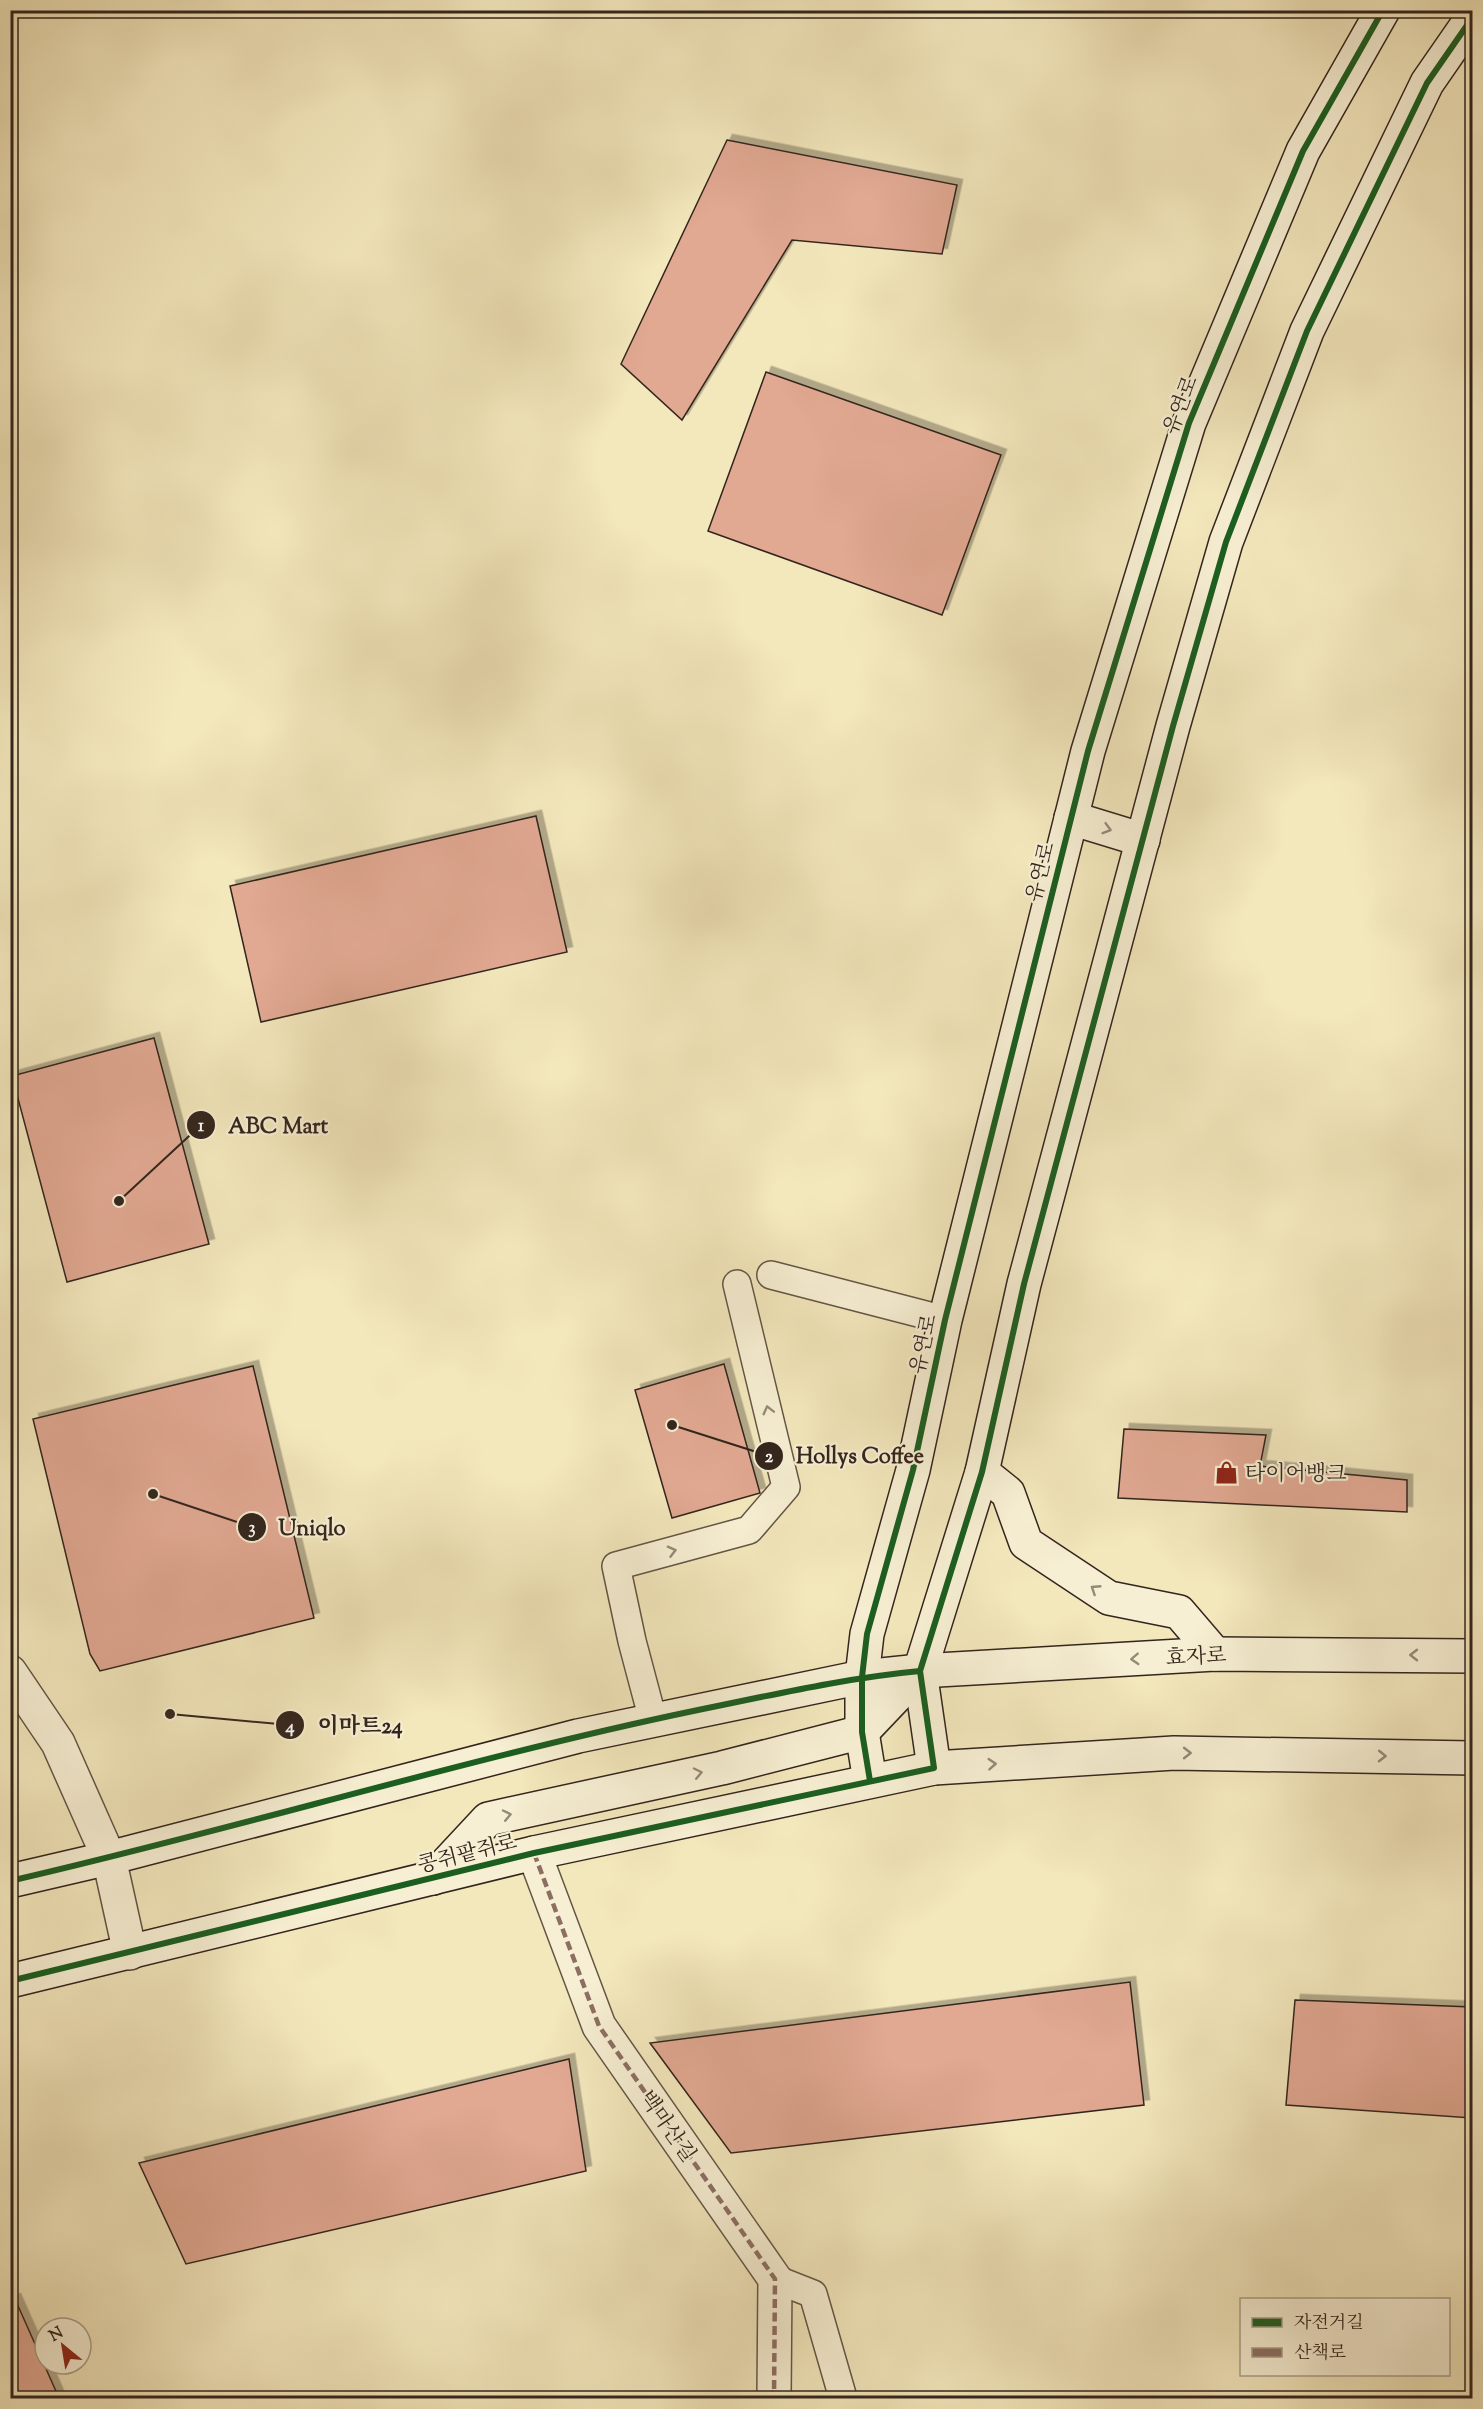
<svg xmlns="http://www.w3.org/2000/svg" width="1483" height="2409" viewBox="0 0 1483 2409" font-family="'Sorts Mill Goudy','Noto Serif KR',serif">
	<defs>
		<filter id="shadow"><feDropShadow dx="5.5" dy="-5.5" stdDeviation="0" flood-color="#0004"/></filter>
	</defs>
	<rect width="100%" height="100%" fill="#f3e7bc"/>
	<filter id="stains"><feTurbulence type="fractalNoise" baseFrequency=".00333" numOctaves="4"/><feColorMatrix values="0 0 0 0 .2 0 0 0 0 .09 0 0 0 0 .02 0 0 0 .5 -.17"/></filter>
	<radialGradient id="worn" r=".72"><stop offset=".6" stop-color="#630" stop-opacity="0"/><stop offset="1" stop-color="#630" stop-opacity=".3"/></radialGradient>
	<g fill="#e1a892" stroke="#33251d" stroke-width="1.5" filter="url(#shadow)">
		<polygon points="727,140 957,185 942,254 792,240 682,420 621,364"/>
		<polygon points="766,372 1001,455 942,615 708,531"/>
		<polygon points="536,816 567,952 261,1022 230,886"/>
		<polygon points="154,1038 209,1244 67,1282 12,1076"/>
		<polygon points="724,1364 760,1493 672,1518 635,1390"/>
		<polygon points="253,1366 314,1618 100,1671 90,1654 33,1419"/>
		<polygon points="1124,1429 1266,1435 1260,1466 1407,1480 1407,1512 1118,1498"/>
		<polygon points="1130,1982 1144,2105 731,2153 650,2043"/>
		<polygon points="1295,2000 1472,2007 1472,2118 1286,2105"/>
		<polygon points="569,2059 586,2171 186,2264 139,2163"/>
		<polygon points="15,2299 59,2398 10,2398 10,2301"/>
	</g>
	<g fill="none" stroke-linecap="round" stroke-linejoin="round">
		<defs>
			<g id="lane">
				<polyline points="771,1275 945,1320"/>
				<polyline points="653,1720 632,1641 616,1566 749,1530 786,1487 737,1284"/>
				<polyline points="775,2279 813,2294 843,2398"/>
			</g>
			<g id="street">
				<polyline points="10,1672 58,1743 109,1858 130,1953"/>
				<polyline points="534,1853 599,2026 775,2279 774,2398"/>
			</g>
			<g id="secondary">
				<polyline points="1071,818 1143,840"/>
				<polyline points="982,1472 1008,1493 1026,1543 1109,1598 1179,1612 1215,1654"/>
				<polyline points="934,1768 920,1671 982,1472 1024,1284 1173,726 1226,542 1307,331 1427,83 1472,18"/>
				<polyline points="870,1781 862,1732 862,1677 867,1634 913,1470 945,1320 1088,751 1189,423 1303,151 1383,10"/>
				<polyline points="433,1878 488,1819 722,1768 862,1732 920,1671"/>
				<polyline points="10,1881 109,1858 578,1736 862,1677 920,1671 1215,1654 1472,1656"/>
				<polyline points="10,1981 534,1853 934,1768 1174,1753 1472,1758"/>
			</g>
		</defs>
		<use href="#lane" stroke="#635645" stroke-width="30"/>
		<use href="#street" stroke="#635645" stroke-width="36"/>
		<use href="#secondary" stroke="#33251d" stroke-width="36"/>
		<use href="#lane" stroke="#f7efd3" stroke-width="27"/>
		<use href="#street" stroke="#f7efd3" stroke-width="33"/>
		<use href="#secondary" stroke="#f7efd3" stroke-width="33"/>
		<g stroke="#8d6e63" stroke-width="4.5" stroke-dasharray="9 4.5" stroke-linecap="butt">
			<polyline points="534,1853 599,2026 775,2279 774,2398"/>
			<polyline points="758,2398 774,2392"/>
		</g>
		<defs>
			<g id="cycleway">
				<polyline points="870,1781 862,1732 862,1677 867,1634 913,1470 945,1320 1088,751 1189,423 1303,151 1383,10"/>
				<path d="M10 1881C241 1828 467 1758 698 1710 772 1695 845 1678 920 1671"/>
				<polyline points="10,1981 534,1853 934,1768 920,1671 982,1472 1024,1284 1173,726 1226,542 1307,331 1427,83 1472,18"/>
			</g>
		</defs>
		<use href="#cycleway" stroke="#f7efd3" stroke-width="10"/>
		<use href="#cycleway" stroke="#1b5e20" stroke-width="6"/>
	</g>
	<defs><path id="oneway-chevron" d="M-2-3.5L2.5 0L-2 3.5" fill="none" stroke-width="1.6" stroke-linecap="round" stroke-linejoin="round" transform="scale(1.5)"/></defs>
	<g stroke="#958a78">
		<use href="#oneway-chevron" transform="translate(1107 829) rotate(16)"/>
		<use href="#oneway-chevron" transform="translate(768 1410) rotate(-104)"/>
		<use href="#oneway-chevron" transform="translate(672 1551) rotate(-15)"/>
		<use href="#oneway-chevron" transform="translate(1095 1589) rotate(-147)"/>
		<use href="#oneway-chevron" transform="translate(1414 1655) rotate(-180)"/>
		<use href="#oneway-chevron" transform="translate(1135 1659) rotate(177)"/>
		<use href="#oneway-chevron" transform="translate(1187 1753)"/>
		<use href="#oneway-chevron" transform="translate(1382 1756) rotate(1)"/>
		<use href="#oneway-chevron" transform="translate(992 1764) rotate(-4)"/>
		<use href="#oneway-chevron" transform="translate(698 1773) rotate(-12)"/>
		<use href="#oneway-chevron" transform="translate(507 1815) rotate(-12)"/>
	</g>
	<defs>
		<symbol id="shop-bare" viewBox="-9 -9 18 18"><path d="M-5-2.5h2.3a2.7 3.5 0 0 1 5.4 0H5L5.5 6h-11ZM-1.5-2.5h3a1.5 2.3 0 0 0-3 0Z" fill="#8f2418" stroke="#f7efd3" stroke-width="2.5" paint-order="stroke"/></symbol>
	</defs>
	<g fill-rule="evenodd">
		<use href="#shop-bare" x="1210" y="1456" width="33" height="33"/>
	</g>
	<g text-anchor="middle" stroke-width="4.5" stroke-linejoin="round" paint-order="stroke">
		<g font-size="21" fill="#33251d" stroke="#f7efd3">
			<text transform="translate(1180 405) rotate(-69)" y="7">유연로</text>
			<text transform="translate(1040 872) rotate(-76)" y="7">유연로</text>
			<text transform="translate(923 1344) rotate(-78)" y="7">유연로</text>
			<text transform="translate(1196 1656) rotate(-3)" y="7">효자로</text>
			<text transform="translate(467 1853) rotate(-14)" y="7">콩쥐팥쥐로</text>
			<text transform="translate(668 2126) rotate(55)" y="7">백마산길</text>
		</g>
		<g font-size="21" fill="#33251d" stroke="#f7efd3" text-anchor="start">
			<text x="1245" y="1480">타이어뱅크</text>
		</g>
	</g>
	<path fill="none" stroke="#33251d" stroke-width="2" d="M119 1201L201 1125M672 1425L769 1456M153 1494L252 1527M170 1714L290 1725"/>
	<g fill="#33251d" stroke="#f7efd3" stroke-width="2">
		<circle cx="119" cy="1201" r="6"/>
		<circle cx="672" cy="1425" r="6"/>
		<circle cx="153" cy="1494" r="6"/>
		<circle cx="170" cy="1714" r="6"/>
		<circle cx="201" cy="1125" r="15"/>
		<circle cx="769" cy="1456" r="15"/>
		<circle cx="252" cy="1527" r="15"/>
		<circle cx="290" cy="1725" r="15"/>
	</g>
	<g font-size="18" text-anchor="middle" font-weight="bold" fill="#fff">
		<text x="201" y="1131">1</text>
		<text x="769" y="1462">2</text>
		<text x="252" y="1533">3</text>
		<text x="290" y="1732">4</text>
	</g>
	<g font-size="22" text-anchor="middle" font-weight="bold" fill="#33251d" stroke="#f7efd3" stroke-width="4.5" stroke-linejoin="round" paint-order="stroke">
		<text x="278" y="1133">ABC Mart</text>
		<text x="860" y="1463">Hollys Coffee</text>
		<text x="312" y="1535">Uniqlo</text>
		<text x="360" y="1733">이마트24</text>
	</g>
	<rect width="1483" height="2409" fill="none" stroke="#f3e7bc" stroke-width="36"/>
	<rect x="12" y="12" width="1459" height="2385" fill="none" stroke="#33251d" stroke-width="3"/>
	<rect x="18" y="18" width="1447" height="2373" fill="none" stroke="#33251d" stroke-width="1.5"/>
	<rect x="1240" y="2298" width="210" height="78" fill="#f7efd3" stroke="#a99e8a" stroke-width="1.5"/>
	<rect x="1252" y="2318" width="30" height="9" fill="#1b5e20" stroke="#a99e8a" stroke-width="1.5"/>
	<text x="1294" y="2328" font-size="18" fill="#33251d">자전거길</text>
	<rect x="1252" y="2348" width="30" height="9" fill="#8d6e63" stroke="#a99e8a" stroke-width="1.5"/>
	<text x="1294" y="2358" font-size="18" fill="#33251d">산책로</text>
	<g transform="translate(63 2346) rotate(330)"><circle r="28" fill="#f7efd3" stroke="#a99e8a" stroke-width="1.5"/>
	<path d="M0-4.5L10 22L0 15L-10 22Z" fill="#8f2418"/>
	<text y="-9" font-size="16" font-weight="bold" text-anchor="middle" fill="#33251d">N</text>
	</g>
	<rect width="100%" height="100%" filter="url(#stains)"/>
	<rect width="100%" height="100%" fill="url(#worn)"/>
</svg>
